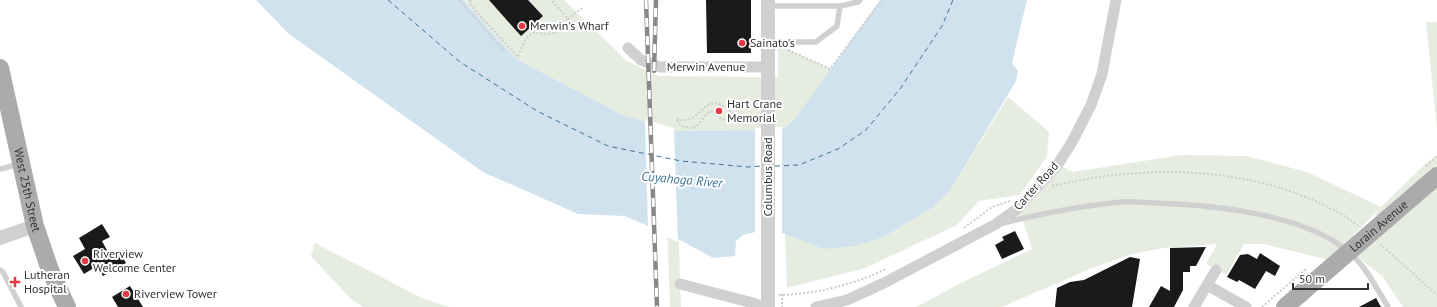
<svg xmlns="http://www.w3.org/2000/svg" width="1437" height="307" viewBox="0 0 1437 307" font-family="'PT Sans',sans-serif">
	<rect width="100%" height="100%" fill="#fff"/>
	<g fill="#e6ecdf">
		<polygon points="463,0 564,0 627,61 658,76 778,77 778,48 785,48 831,69 794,120 782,130 675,131 681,307 670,307 664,128 623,115 516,59"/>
		<polygon points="1426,22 1437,22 1437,129"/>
		<polygon points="1008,97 1049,132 1047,156 1020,195 979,201 957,225 865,268 787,288 785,234 823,249 884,237 932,208 951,189"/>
		<polygon points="1181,155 1246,156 1307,172 1381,207 1424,165 1437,155 1437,307 1403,307 1382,276 1353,253 1379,209 1329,260 1264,244 1244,244 1226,275 1206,264 1217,244 1163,248 1132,254 1090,269 1002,307 916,307 961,283 1032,249 1023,221 996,228 1032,193 1063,167 1073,172"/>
		<polygon points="315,243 424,299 449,307 363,307 350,298 311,256"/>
	</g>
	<polygon fill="#cfe2ee" points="256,0 463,0 516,59 623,115 676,131 782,130 794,120 880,0 1027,0 1012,63 1018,71 1016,81 951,189 932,208 884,237 855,246 823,249 782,233 755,232 743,235 736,241 735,256 713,258 682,241 625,216 578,214 483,172 289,34"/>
	<g fill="#fff">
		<polygon points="645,120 674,128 678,242 648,228"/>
		<polygon points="782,127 782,235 755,234 755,128"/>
	</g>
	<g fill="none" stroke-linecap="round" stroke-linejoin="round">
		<g stroke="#3f7597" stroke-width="1" stroke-dasharray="5 4" stroke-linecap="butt">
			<polyline points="388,0 460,62 537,111 608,146 681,161 748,167 762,166"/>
			<polyline points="775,166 799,165 838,149 866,130 900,89 942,26 953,0"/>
		</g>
	</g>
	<g fill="#1a1a1a">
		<polygon points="489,0 528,0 543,16 521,36"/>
		<polygon points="706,0 751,0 751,53 707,53"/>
		<polygon points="102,224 110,237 102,241 110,256 119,251 126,263 103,276 97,266 84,274 73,256 85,249 79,238"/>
		<polygon points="1015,231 1024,249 1002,259 995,245 1004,240 1002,237"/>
		<polygon points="1206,247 1196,266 1190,266 1190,272 1183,272 1183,290 1174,307 1149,307 1161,286 1170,291 1170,248"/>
		<polygon points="1260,253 1280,266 1275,276 1266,271 1255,289 1239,280 1237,282 1227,277 1240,255 1248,254 1257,259"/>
		<polygon points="1130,257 1140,259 1132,307 1055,307 1057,288 1070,282 1084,280"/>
		<polygon points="130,286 143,307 118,307 112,297"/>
		<polygon points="1376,298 1381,307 1359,307"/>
	</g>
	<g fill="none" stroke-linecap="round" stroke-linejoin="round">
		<g stroke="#cdcdcd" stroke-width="2" stroke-dasharray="2 2" stroke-linecap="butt">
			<polyline points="459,0 503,50"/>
			<path d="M470 0 471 6 518 57C522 46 525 37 535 32L544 34 556 33 568 19 551 0"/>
			<polyline points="568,19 582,8"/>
			<polyline points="788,50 830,69 882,0"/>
			<path d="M735 114 726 120 721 119 714 111 707 113 697 126 692 128 681 126 676 119C709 129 698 73 747 127"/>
			<path d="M1052 186C1137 166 1232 165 1313 200 1328 207 1345 215 1358 226"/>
			<polyline points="964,228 992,207 1010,201"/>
			<polyline points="1380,244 1437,295"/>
			<polyline points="782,294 782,307"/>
			<path d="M779 295C816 294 853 285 886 269"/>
		</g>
		<g stroke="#d0d0d0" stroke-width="5.5">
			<polyline points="768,6 840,6 858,2 860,0"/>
			<polyline points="768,42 816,42 837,26 840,6"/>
			<polyline points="0,169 19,164"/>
			<path d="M1002 223C1041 214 1082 205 1122 202 1133 201 1144 203 1155 203 1213 205 1312 214 1354 257 1368 270 1378 291 1388 307"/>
			<polyline points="0,270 3,272 21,307"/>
		</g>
		<g stroke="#d0d0d0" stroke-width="11">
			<polyline points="628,48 641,60 660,67 767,67"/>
			<polyline points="680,284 753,303 762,307"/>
			<polyline points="1207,285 1246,307"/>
			<polyline points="816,307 847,300 884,283 996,224 1017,209 1058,164 1072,142 1091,105 1102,74 1116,0"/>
			<polyline points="1194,307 1216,270"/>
		</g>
		<g stroke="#d0d0d0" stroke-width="14">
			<polyline points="768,0 768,307"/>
			<polyline points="0,238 35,226"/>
		</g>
		<g stroke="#ababab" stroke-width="18">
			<path id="s1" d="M0 68 35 226 50 270 67 307"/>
			<polyline points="1285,307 1315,281"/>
		</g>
		<defs>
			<g id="rail">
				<polyline points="646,0 657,307"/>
				<polyline points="654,71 656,0"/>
			</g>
		</defs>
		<use href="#rail" stroke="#888" stroke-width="4.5"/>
		<use href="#rail" stroke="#fff" stroke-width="3" stroke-dasharray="9" stroke-linecap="butt"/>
		<g stroke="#cdcdcd" stroke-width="2" stroke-dasharray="2 2" stroke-linecap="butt">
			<polyline points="1426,166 1437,156"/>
			<polyline points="1262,307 1306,269"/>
		</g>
		<path stroke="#ababab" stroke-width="18" id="s2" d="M1315 281 1437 176"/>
	</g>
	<g fill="#e63946" stroke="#fff" stroke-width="1.5">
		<circle cx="522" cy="26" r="4"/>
		<circle cx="742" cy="43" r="4"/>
		<circle cx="719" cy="111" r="4"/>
		<circle cx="85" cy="261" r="4"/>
		<path d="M13 276h4v4h4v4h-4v4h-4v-4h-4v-4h4z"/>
		<circle cx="126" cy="294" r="4"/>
	</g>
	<g text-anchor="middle" stroke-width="4" stroke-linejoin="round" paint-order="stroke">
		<g font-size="12" fill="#333" stroke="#fff" text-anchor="start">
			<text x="530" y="30">Merwin's Wharf</text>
			<text x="750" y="47">Sainato's</text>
			<text x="727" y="108">Hart Crane<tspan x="727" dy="14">Memorial</tspan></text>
			<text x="93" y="258">Riverview<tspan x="93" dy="14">Welcome Center</tspan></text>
			<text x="24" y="279">Lutheran<tspan x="24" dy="14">Hospital</tspan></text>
			<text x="134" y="298">Riverview Tower</text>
		</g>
		<g font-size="12" fill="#333" stroke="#fff">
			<text x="706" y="71">Merwin Avenue</text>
			<text transform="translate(768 177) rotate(-90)" y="4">Columbus Road</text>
			<text transform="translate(1036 186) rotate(-48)" y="4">Carter Road</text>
			<text dy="4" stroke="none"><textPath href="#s1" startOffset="125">West 25th Street</textPath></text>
			<text dy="4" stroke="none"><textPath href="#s2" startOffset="84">Lorain Avenue</textPath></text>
		</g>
		<g font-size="13" font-style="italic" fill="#3f7597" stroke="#fff">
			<text transform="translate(682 179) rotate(5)" y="5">Cuyahoga River</text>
		</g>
	</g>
	<path d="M1293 283v6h75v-6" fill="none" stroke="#333333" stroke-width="2"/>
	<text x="1299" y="283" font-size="12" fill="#333333" stroke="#ffffff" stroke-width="3" paint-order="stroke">50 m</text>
</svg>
